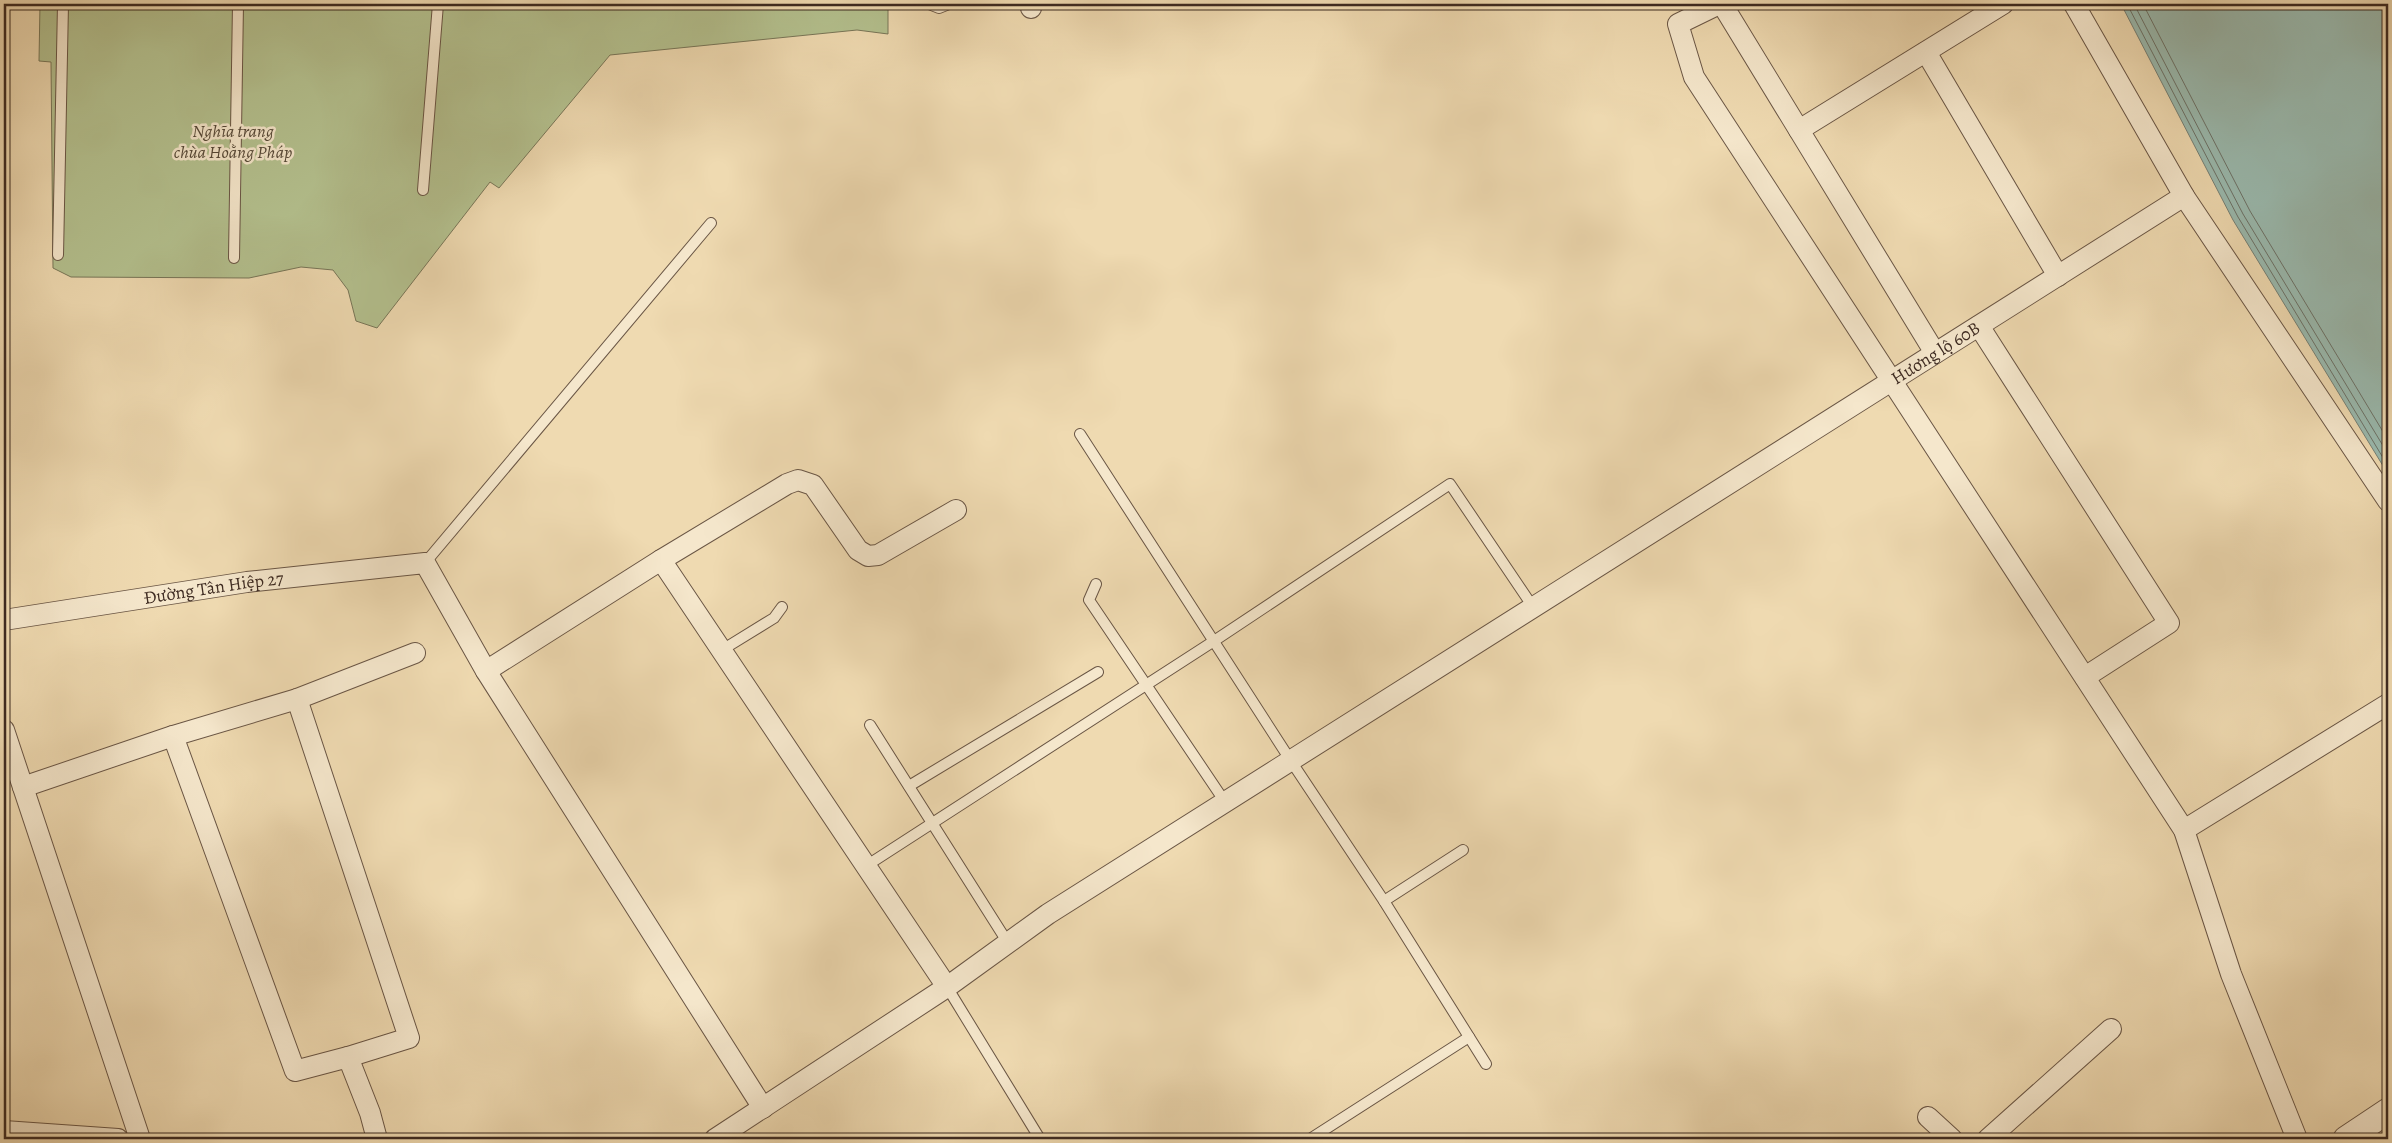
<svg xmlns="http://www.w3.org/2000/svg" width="2392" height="1143" viewBox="0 0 2392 1143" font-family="Alegreya,serif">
	<rect width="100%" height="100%" fill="#efdab1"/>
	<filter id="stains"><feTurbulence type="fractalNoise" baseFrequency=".004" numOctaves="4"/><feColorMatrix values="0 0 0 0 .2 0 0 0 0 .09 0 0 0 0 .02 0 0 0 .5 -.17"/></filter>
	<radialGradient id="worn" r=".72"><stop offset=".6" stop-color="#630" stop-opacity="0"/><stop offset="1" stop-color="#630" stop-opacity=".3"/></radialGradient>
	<polygon fill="#b4c18f" stroke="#787658" points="40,4 888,4 888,34 857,30 610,55 499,188 490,182 377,328 356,321 348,290 333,270 301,267 249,278 71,277 53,268 51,62 39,61"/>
	<polygon fill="#9abaaf" stroke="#758076" points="2121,4 2388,4 2388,474 2233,220"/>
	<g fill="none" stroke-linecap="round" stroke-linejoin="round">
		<g stroke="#6c7268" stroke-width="1">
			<polyline points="2127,4 2238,217 2388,466"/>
			<polyline points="2134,4 2243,214 2388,454"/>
			<polyline points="2143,4 2250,211 2388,440"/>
		</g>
		<defs>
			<g id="service">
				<polyline points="929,4 939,8 949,4"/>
				<polyline points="423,190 438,4"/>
				<polyline points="58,255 63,4"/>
				<polyline points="234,258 238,4"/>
				<polyline points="1080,434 1291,761 1384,901 1486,1064"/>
				<polyline points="425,563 711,223"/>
				<polyline points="1096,584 1089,600 1225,802"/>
				<polyline points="722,650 774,618 782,607"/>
				<polyline points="870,725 1008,943"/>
				<polyline points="909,786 1098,672"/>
				<polyline points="866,866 1214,641 1450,484 1533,607"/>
				<polyline points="1384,901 1463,850"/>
				<polyline points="947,987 1040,1139"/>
				<polyline points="1310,1139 1469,1037"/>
			</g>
			<g id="minor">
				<polyline points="1031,4 1031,8"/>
				<polyline points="1719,4 1678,24 1694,77 2184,830 2231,974 2297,1139"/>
				<polyline points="1722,4 1935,353"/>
				<polyline points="2074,4 2184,196 2388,501"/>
				<polyline points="1926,52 2058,276"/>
				<polyline points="1799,130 2003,4"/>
				<polyline points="1979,326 2169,623 2085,677"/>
				<polyline points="661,560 947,987"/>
				<path id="s1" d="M4 620 247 582 425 563 486 671 763 1108"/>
				<polyline points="486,671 661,560 787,484 798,480 813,485 858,550 868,556 878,555 956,510"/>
				<polyline points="297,699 409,1038 348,1057"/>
				<polyline points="4,730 140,1139"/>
				<polyline points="173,736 297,699 415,653"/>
				<polyline points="23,787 173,736 295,1071 348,1057 370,1113 377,1139"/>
				<polyline points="2184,830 2388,704"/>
				<polyline points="1928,1117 1952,1139"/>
				<polyline points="4,1131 118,1139"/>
				<path id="s2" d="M715 1139 947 987 1048 914 2184 196"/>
				<polyline points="1988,1139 2111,1029"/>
			</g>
			<polyline id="tertiary" points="2346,1139 2388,1111"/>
		</defs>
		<use href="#service" stroke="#6a5645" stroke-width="12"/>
		<use href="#minor" stroke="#6a5645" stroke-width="22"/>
		<use href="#tertiary" stroke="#6a5645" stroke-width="27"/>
		<use href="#service" stroke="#f5e7cc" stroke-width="10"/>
		<use href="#minor" stroke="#f5e7cc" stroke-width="20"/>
		<use href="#tertiary" stroke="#f5e7cc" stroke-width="25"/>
	</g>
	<g text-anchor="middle" stroke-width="5" stroke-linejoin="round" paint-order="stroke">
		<g font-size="18" font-style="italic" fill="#554837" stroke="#f5e7cc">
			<text x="233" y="137">Nghĩa trang<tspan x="233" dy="21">chùa Hoằng Pháp</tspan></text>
		</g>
		<g font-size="18" fill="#3d2a21" stroke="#f5e7cc">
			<text dy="6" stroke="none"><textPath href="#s2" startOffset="1452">Hương lộ 60B</textPath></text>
			<text dy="6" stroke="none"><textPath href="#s1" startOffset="212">Đường Tân Hiệp 27</textPath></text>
		</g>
	</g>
	<rect width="2392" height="1143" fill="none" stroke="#efdab1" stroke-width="20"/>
	<rect x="5" y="5" width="2382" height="1133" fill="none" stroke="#3d2a21" stroke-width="2.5"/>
	<rect x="10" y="10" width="2372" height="1123" fill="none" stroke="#3d2a21"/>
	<rect width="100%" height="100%" filter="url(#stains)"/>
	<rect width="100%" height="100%" fill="url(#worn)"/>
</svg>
